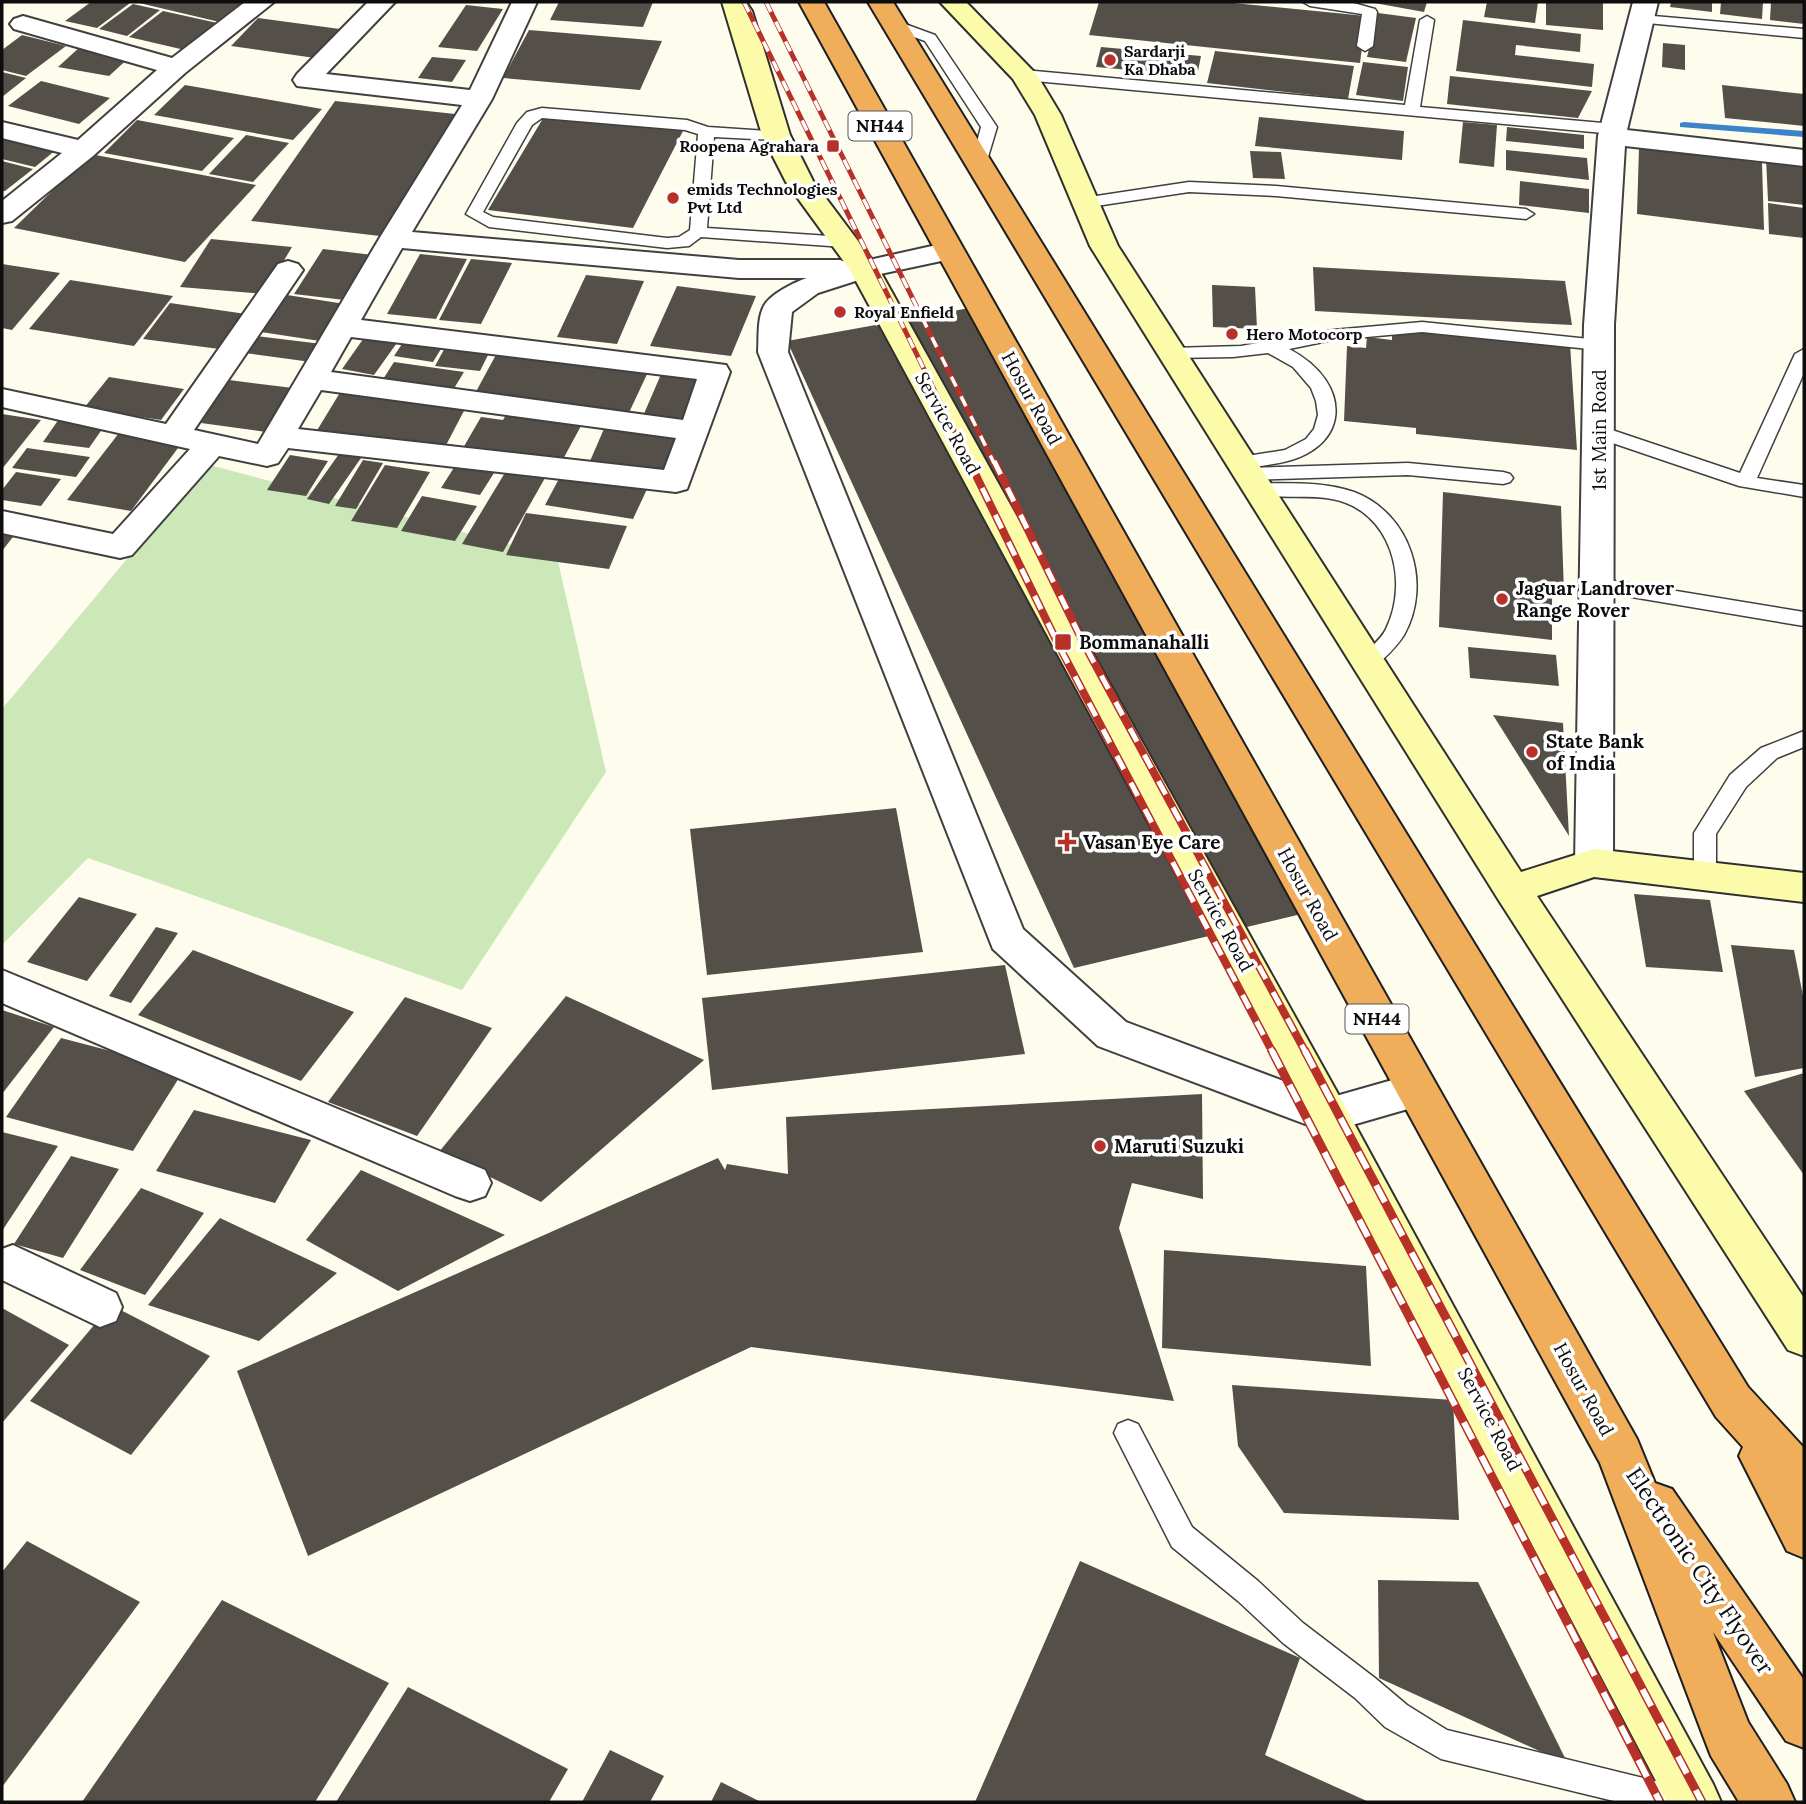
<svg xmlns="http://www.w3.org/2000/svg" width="1806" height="1804" viewBox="0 0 1806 1804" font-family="Lora,serif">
	<rect width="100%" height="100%" fill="#fefded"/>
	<polygon fill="#cce7b8" points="206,464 557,557 606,772 462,990 88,858 2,945 2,709"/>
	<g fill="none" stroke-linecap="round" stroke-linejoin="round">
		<polygon fill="#3d83c9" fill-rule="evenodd" points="1684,122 1804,131 1804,137 1680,127 1680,123"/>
	</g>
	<g fill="#554f49">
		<polygon points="91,2 125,2 130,3 97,28 65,21"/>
		<polygon points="135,2 256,2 228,24"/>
		<polygon points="559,2 653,2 643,27 550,20"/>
		<polygon points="1099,2 1223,2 1366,16 1360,63 1089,35"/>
		<polygon points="1369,2 1427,2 1424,12"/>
		<polygon points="1487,2 1538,2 1535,23 1484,17"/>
		<polygon points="1546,2 1603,2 1603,30 1546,25"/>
		<polygon points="1671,2 1712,2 1712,12 1670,7"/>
		<polygon points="1721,2 1763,2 1762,19 1720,14"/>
		<polygon points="1771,2 1804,2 1804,24 1770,20"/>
		<polygon points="133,4 160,10 127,36 99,29"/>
		<polygon points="466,5 503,9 477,51 438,47"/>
		<polygon points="163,11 222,24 189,51 129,37"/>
		<polygon points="1378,13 1416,18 1406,62 1367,57"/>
		<polygon points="258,18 340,29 315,58 231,46"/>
		<polygon points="1463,20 1581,34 1580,52 1516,45 1515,55 1594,64 1592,87 1456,71"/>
		<polygon points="529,30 662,41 640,90 503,78"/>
		<polygon points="22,35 66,46 26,76 2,70 2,50"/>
		<polygon points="1663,43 1685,45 1685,70 1662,67"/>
		<polygon points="81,46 132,55 109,76 58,67"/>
		<polygon points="1101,47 1201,56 1197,76 1096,67"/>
		<polygon points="1215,51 1354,66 1348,99 1207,83"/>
		<polygon points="432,57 466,60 452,82 418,78"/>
		<polygon points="1363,62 1408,67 1403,101 1356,95"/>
		<polygon points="2,72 26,78 2,97"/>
		<polygon points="1450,76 1592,91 1578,118 1447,104"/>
		<polygon points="41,81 110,98 79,124 8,106"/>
		<polygon points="185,85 322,109 293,140 154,115"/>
		<polygon points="1722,85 1804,94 1804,126 1725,118"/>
		<polygon points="335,101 455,114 380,236 251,221"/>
		<polygon points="545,115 683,131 633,228 488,210"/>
		<polygon points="1259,117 1404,131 1402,160 1255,146"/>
		<polygon points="137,120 234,138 202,171 104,153"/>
		<polygon points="1463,122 1497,125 1494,167 1459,163"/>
		<polygon points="1507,127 1584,135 1584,149 1506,141"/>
		<polygon points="246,135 289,143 253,182 209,174"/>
		<polygon points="3,136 57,149 35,167 2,159"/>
		<polygon points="1639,148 1762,163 1764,230 1637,214"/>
		<polygon points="1506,150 1587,158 1589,180 1506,170"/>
		<polygon points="1250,151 1281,152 1285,179 1253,178"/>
		<polygon points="90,154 256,185 185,262 14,228"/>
		<polygon points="1766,158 1804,163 1804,205 1768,201"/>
		<polygon points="2,161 33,169 5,191 2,191"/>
		<polygon points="1520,181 1589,189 1589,213 1519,205"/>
		<polygon points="1768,203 1804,208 1804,238 1769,234"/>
		<polygon points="211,239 292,247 264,294 180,287"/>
		<polygon points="323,249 381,256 353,301 294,294"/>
		<polygon points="420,254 467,259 436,319 387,314"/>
		<polygon points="471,259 512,263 481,324 439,320"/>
		<polygon points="2,264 60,273 12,330 2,328"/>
		<polygon points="1313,267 1565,281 1572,325 1315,311"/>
		<polygon points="586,275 644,281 617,344 557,337"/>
		<polygon points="70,280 173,296 134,346 29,329"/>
		<polygon points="1212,285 1255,287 1257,329 1213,327"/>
		<polygon points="677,286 756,296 731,356 650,346"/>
		<polygon points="287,295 345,304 320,341 261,332"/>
		<polygon points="170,303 253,315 227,350 143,339"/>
		<polygon points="975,307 1314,911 1074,968 787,341"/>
		<polygon points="1392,330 1570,344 1577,450 1416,434 1416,428 1344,421 1347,346 1366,348 1367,337 1392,340"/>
		<polygon points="366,335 399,340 374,375 342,369"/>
		<polygon points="256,336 322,344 311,362 245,353"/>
		<polygon points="406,338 444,344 433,362 394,356"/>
		<polygon points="447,344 491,349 480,371 435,366"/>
		<polygon points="498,351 649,370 626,419 472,399"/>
		<polygon points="394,362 464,372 450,395 380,384"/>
		<polygon points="662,372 702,377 683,421 643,416"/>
		<polygon points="109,377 184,389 161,420 84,408"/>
		<polygon points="229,380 293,388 266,432 201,423"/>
		<polygon points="341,391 466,407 444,449 316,432"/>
		<polygon points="507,413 582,424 561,463 463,448 481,417 503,420"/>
		<polygon points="2,414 41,420 2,469"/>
		<polygon points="59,419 105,425 89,448 43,442"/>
		<polygon points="607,422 689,432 673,471 590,461"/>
		<polygon points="119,433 181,444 131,511 67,500"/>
		<polygon points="27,448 90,457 76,477 12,468"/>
		<polygon points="339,454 361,458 329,504 307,499"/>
		<polygon points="290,455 328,461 306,496 267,490"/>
		<polygon points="363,460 383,463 356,509 335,506"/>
		<polygon points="385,465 430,472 397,528 351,521"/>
		<polygon points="455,466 494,473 480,495 441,488"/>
		<polygon points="506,471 545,478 503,552 462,544"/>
		<polygon points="16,472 61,479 41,506 2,500 2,490"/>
		<polygon points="562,473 648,487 633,519 545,505"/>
		<polygon points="1443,492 1561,506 1564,593 1552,595 1552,640 1439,627"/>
		<polygon points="422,496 477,506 455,541 401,531"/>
		<polygon points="526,513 627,526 609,569 506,555"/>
		<polygon points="2,530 16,533 2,551"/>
		<polygon points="1468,647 1556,655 1559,686 1470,678"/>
		<polygon points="1493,715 1563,723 1569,836"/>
		<polygon points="896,808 923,952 707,975 690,829"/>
		<polygon points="1634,894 1710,900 1723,972 1646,967"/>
		<polygon points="79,897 137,914 87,981 27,962"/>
		<polygon points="156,927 178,933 131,1003 109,996"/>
		<polygon points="1731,945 1794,950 1804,1001 1804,1068 1755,1077"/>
		<polygon points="193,950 354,1012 301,1081 138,1015"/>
		<polygon points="1005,965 1025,1054 712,1090 702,998"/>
		<polygon points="566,996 704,1060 541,1202 439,1152"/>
		<polygon points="405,997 492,1028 417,1136 328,1102"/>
		<polygon points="2,1010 54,1027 2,1094"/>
		<polygon points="61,1038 184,1070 133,1151 6,1117"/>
		<polygon points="1804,1073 1804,1175 1744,1091"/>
		<polygon points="1202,1094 1203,1199 1132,1183 1119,1228 1174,1401 751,1347 308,1556 237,1371 718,1158 725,1170 727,1164 788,1174 786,1117"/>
		<polygon points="194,1110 311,1140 275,1203 156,1171"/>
		<polygon points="2,1132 58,1146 2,1231"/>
		<polygon points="71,1156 119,1169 63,1258 14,1244"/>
		<polygon points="361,1170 505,1235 398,1291 306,1240"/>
		<polygon points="141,1188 204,1213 145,1295 80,1270"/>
		<polygon points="220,1218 337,1273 259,1341 148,1305"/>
		<polygon points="1164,1250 1366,1266 1371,1366 1162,1348"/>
		<polygon points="111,1305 210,1356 131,1455 30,1401"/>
		<polygon points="2,1308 69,1345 2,1423"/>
		<polygon points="1232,1385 1453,1400 1459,1520 1284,1513 1238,1446"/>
		<polygon points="27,1541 140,1602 2,1787 2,1572"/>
		<polygon points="1080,1561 1300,1658 1265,1755 1369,1802 975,1802"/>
		<polygon points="1378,1580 1478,1582 1568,1764 1379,1678"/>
		<polygon points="222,1600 389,1683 315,1802 82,1802"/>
		<polygon points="408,1687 568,1769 549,1802 336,1802"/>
		<polygon points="610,1750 664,1776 650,1802 582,1802"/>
		<polygon points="721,1782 761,1802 711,1802"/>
	</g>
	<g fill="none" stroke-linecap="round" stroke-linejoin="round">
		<defs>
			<g id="lane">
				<polygon points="1303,2 1350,2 1375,9 1377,12 1373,46 1365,51 1357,46 1362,14 1310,6"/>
				<polygon points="1642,15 1804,29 1804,38 1637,22 1635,19 1637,16"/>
				<polygon points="1427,16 1434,20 1420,107 1614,124 1622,129 1614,134 1024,80 1016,75 1024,70 1405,105 1420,20"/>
				<polygon points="894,20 935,35 997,127 985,167 973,167 971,164 981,127 925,41 889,28 886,25"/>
				<path d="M542 108 687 120 708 127 782 132 784 135 776 140 714 137 707 228 844 237 852 242 844 247 701 237 689 246 667 248 489 227 466 214 517 123 527 112ZM542 118 685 130 698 134 690 230 679 237 667 238 493 217 483 212 532 125Z"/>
				<polygon points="1189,182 1276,186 1526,209 1534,214 1526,219 1276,196 1189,192 1083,208 1075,203 1083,198"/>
				<path d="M1422 322 1599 340 1608 345 1599 350 1422 332 1333 340 1289 349C1355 383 1352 453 1273 464 1261 466 1247 469 1235 466L1233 462 1235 458 1285 450 1306 439 1314 429 1318 415 1316 401 1311 388 1293 367 1268 353 1233 357 1172 358 1163 353 1172 348 1241 346 1333 330Z"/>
				<polygon points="1804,349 1804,373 1757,478 1804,485 1804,497 1739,486 1592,436 1590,432 1599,426 1606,428 1740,473 1795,354"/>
				<polygon points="1408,463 1503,472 1510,474 1513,478 1510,482 1503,484 1408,475 1248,480 1241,478 1239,474 1241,470 1248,468"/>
				<path d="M1258 483C1290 484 1323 481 1354 492 1410 513 1433 583 1404 635 1396 648 1385 657 1375 667H1361L1358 662C1365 650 1380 642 1386 629 1410 580 1391 510 1332 499 1306 494 1277 500 1251 493L1248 489 1251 485Z"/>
				<polygon points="1597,578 1804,612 1804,626 1590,590 1587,585 1590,580"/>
				<polygon points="1804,731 1804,747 1777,758 1746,787 1716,834 1716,874 1713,880 1705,883 1697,880 1694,874 1694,833 1730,775 1761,748"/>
				<polygon points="1128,1420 1138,1424 1192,1527 1258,1581 1303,1623 1375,1678 1407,1705 1447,1730 1680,1787 1691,1791 1695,1802 1618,1802 1441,1759 1385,1727 1355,1698 1283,1643 1238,1601 1172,1547 1114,1433 1118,1424"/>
			</g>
			<g id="street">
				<polygon points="245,2 274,2 185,73 93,156 12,221 2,223 2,201 62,153 2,138 2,122 78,140 157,70 14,29 10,24 14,19 23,16 172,58"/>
				<path d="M368 2H395L326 74 470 90 512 2H537L492 99 412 232 739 260H840L851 264 950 242 960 245 964 251 960 257 871 276 818 293 792 312 788 352 1023 929 1126 1022 1329 1098 1417 1073 1432 1078 1438 1090 1432 1102 1328 1132 1313 1127 1098 1046 993 949 758 352C759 339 757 318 764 306 770 294 795 282 807 278H739L402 248 361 320 726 365 730 372 687 489 676 492 288 448 278 463 267 466 219 456 132 555 120 558 2 533V511L113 534 190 449 2 407V389L166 424 278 264 288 261 298 264 303 270 194 430 258 444 379 239 462 105 297 86 293 80 297 74ZM351 337 697 379 683 420 331 372ZM321 390 676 438 664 470 298 429Z"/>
				<polygon points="1633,2 1658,2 1627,130 1804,150 1804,166 1625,146 1614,325 1613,863 1607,873 1594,877 1581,873 1575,863 1584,325 1598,136"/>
				<polygon points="2,970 485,1170 491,1183 485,1196 470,1201 455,1196 2,1003"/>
				<polygon points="13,1245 116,1293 122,1307 116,1321 100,1327 2,1280 2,1249"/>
			</g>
			<g id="secondary">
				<polygon points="722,2 746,2 752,11 790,135 813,181 879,269 1343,1103 1713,1784 1721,1802 1667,1802 1313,1127 850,270 786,182 762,135"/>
				<polygon points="940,2 966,2 1037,75 1061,115 1118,246 1521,872 1594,849 1804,873 1804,902 1594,877 1537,896 1804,1298 1804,1356 1788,1350 1498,899 1090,246 1035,115 1013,79"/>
			</g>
			<g id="highway">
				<polygon points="799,2 824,2 1637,1439 1655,1483 1672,1489 1804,1680 1804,1748 1786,1741 1713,1632 1748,1722 1787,1784 1795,1802 1739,1802 1711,1756 1704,1738 1600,1463"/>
				<polygon points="868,2 893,2 1748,1387 1804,1448 1804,1558 1787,1551 1739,1456 1743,1447 1716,1417"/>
			</g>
		</defs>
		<use href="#lane" stroke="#404040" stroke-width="3"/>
		<use href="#street" stroke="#404040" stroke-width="4"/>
		<use href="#secondary" stroke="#2f2f2f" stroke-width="4"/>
		<use href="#highway" stroke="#1e1e1e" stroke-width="4"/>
		<use href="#lane" fill="#fff" fill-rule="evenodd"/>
		<use href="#street" fill="#fff" fill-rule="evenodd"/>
		<use href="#secondary" fill="#fcfbaa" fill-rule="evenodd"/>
		<use href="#highway" fill="#f0ad5a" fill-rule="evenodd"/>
		<defs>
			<g id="rail-far2">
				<polyline points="744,2 970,463"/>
				<polyline points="766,2 994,463"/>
			</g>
			<g id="rail-far1">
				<polyline points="969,461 1059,646 1273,1053"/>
				<polyline points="994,461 1083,642 1306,1053"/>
			</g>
			<g id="rail">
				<polyline points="1272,1051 1660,1802"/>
				<polyline points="1305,1051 1702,1802"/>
			</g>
		</defs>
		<use href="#rail-far2" stroke="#b83129" stroke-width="5"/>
		<use href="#rail-far1" stroke="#b83129" stroke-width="8"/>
		<use href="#rail" stroke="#b83129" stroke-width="9"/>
		<use href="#rail-far2" stroke="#fff" stroke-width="3.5" stroke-dasharray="11" stroke-linecap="butt"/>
		<use href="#rail-far1" stroke="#fff" stroke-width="5" stroke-dasharray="15" stroke-linecap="butt"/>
		<use href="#rail" stroke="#fff" stroke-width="6" stroke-dasharray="19" stroke-linecap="butt"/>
	</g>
	<g fill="#b83129" stroke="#fff" stroke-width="2.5">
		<circle cx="1110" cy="60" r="7"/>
		<rect x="826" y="139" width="14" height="14" rx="3.5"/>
		<circle cx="673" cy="198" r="7"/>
		<circle cx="840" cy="312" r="7"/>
		<circle cx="1232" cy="334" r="7"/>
		<circle cx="1502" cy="599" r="7"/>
		<rect x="1054" y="633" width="18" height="18" rx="3.5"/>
		<circle cx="1532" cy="752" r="7"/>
		<path d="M1063.5 831.5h7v7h7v7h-7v7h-7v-7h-7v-7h7z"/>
		<circle cx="1100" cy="1146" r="7"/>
	</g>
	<g text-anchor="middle" stroke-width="7" stroke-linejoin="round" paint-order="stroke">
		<g font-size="16" font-weight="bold" fill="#0d0d0d" stroke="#fff" text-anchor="start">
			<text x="1124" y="57">Sardarji<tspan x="1124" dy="18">Ka Dhaba</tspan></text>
			<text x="819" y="152" text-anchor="end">Roopena Agrahara</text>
			<text x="687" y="195">emids Technologies<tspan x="687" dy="18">Pvt Ltd</tspan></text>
			<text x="854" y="318">Royal Enfield</text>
			<text x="1246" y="340">Hero Motocorp</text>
		</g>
		<g fill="#fff" stroke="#565656" stroke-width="2">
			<rect x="848.5" y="111.5" width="63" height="29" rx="5"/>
			<rect x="1345.5" y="1004.5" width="63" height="29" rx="5"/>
		</g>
		<g font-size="18" font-weight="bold" fill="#0d0d0d">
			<text x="880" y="132">NH44</text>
			<text x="1377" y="1025">NH44</text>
		</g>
		<g font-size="19" fill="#0d0d0d" stroke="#fff">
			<text transform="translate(1032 398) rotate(61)" y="7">Hosur Road</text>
			<text transform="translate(948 423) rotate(61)" y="7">Service Road</text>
			<text transform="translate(1599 430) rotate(-90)" y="7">1st Main Road</text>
			<text transform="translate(1308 894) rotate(61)" y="7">Hosur Road</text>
			<text transform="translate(1221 920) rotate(61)" y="7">Service Road</text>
			<text transform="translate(1584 1389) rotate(61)" y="7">Hosur Road</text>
			<text transform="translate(1490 1419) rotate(62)" y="7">Service Road</text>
		</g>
		<g font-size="19" font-weight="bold" fill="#0d0d0d" stroke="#fff" text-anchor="start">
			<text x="1516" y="595">Jaguar Landrover<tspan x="1516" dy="22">Range Rover</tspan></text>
			<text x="1079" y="649">Bommanahalli</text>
			<text x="1546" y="748">State Bank<tspan x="1546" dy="22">of India</tspan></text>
			<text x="1083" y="849">Vasan Eye Care</text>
			<text x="1114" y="1153">Maruti Suzuki</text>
		</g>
		<g font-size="23" fill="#0d0d0d" stroke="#fff">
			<text transform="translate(1700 1571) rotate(56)" y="8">Electronic City Flyover</text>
		</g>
	</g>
	<rect width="1806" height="1804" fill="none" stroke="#0d0d0d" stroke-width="7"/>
</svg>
